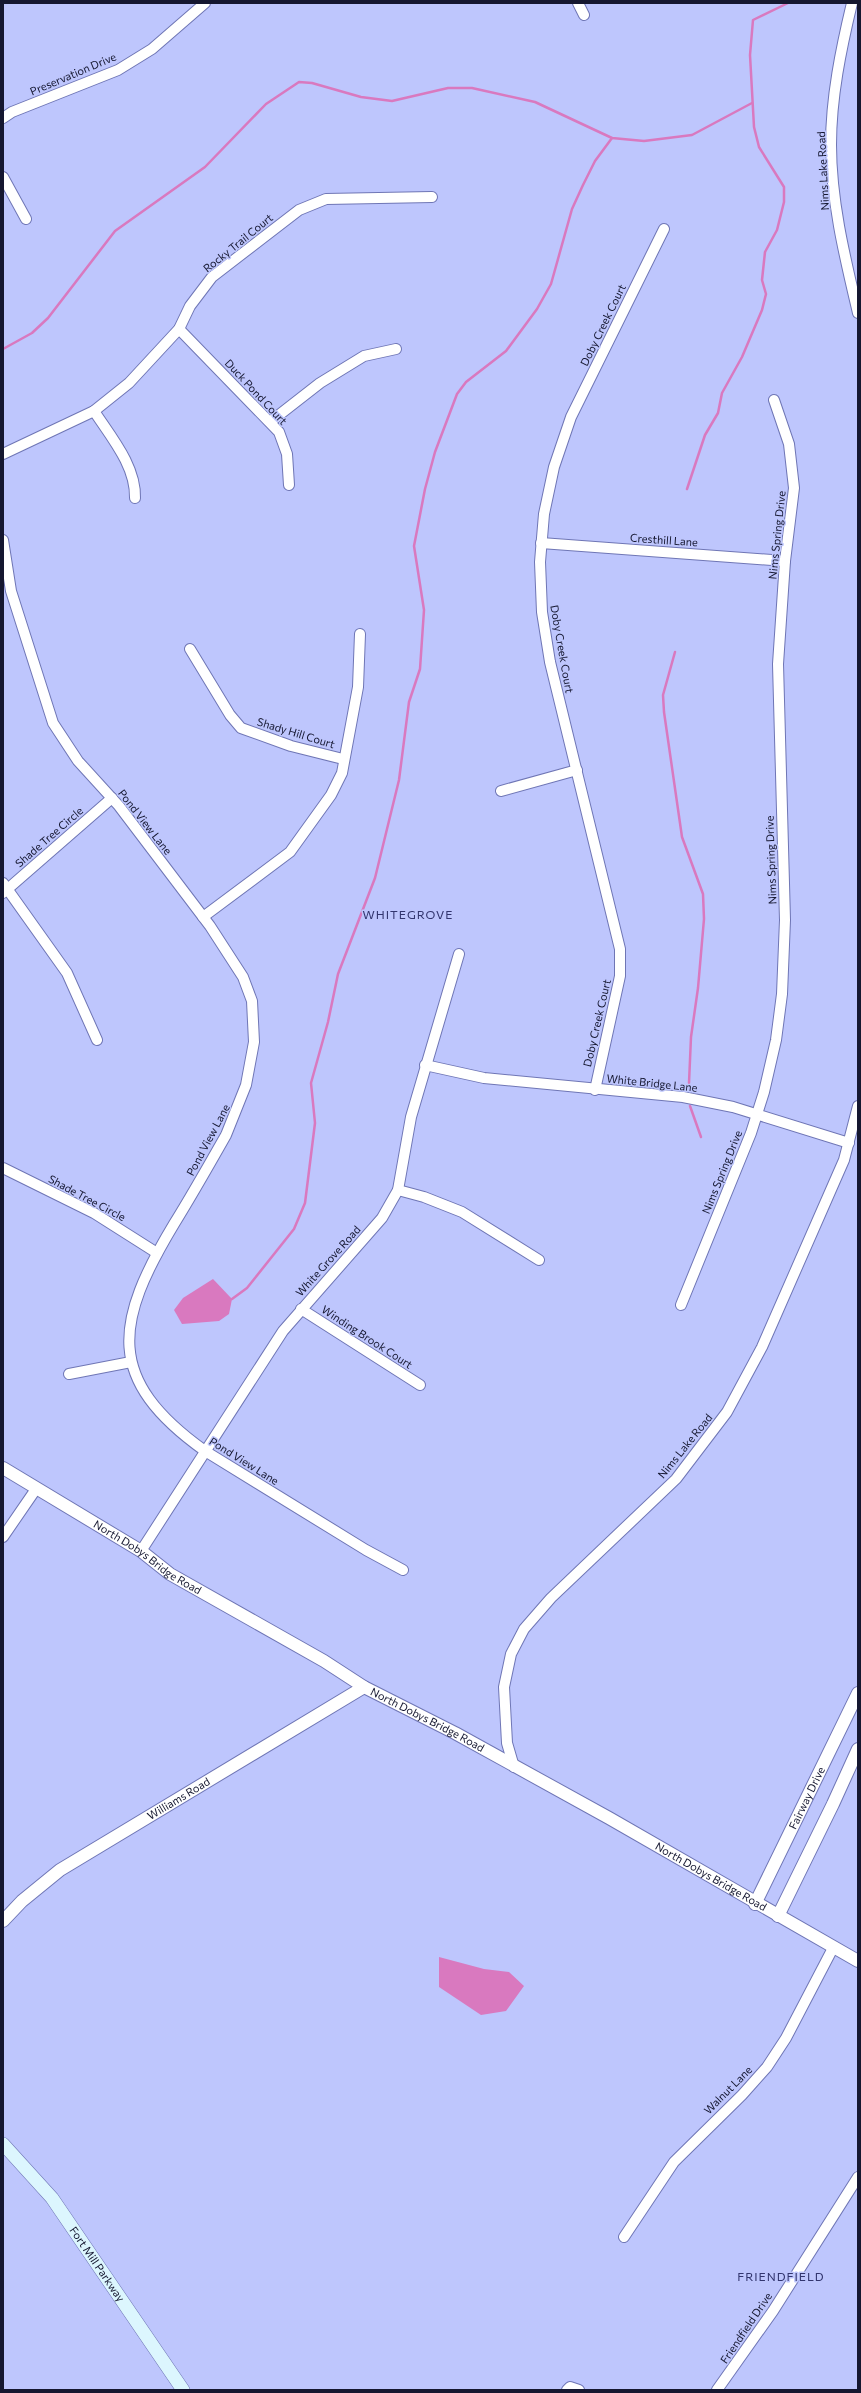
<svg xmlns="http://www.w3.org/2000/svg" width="861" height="2393" viewBox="0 0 861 2393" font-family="Commissioner,sans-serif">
	<rect width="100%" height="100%" fill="#bec6fd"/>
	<g fill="#d979bf">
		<polygon points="213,1279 232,1299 229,1314 219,1321 182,1324 174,1310 183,1298"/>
		<polygon points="439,1957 484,1969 509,1972 524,1986 506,2011 481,2015 439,1987"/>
	</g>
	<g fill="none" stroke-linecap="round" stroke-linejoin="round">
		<g stroke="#d979bf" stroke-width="2.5">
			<polyline points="3,349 32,333 48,318 115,231 205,167 266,104 299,82 312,83 361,97 392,101 448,88 472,88 535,102 612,138 644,141 692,135 752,103"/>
			<polyline points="687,489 705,435 718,413 722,393 742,357 762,310 766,294 762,280 765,252 777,230 784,202 784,187 759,147 754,127 750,55 753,20 788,3"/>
			<polyline points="675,652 663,695 664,712 682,837 703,894 704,919 698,988 691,1037 689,1083"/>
			<polyline points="690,1106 701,1137"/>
			<polyline points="232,1299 247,1288 294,1229 305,1203 315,1123 311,1083 328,1022 338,974 375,878 399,780 409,702 420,669 424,610 414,546 425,489 435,452 457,394 466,382 506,351 537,309 551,284 572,209 583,185 595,161 612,138"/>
		</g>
		<defs>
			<g id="minor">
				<polyline points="578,3 584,15"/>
				<path d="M852 3C841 49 831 97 831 145 831 201 845 258 858 313"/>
				<polyline points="3,118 12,112 118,70 152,49 205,3"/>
				<polyline points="3,177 26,219"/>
				<polyline points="179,329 279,432 287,454 289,485"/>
				<path d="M94 411C111 437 136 466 135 498"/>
				<polyline points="270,422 320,383 364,356 396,349"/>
				<polyline points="3,454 94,411 129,383 179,329 190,306 212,277 299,210 326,199 432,197"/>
				<path d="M3 540 11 591 53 723 78 761 119 806 210 926 243 977 252 1001 254 1042 246 1085 226 1135C209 1165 192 1195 174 1224 115 1322 104 1379 205 1451L366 1550 403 1570"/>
				<polyline points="541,543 785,561"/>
				<polyline points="190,649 230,715 241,728 291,746 343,759"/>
				<polyline points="501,791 577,770"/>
				<polyline points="3,883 67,973 97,1040"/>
				<polyline points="3,893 112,798"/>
				<polyline points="203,917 290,852 331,795 342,773 358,687 360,634"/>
				<polyline points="425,1065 484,1078 683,1097 733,1107 849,1143"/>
				<polyline points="595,1090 620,976 620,949 550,662 542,612 540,562 544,514 554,467 571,417 664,229"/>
				<polyline points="3,1168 94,1213 157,1253"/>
				<polyline points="398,1190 424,1197 462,1212 539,1260"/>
				<polyline points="681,1305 751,1133 764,1092 776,1040 782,994 785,920 778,664 785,561 794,488 789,444 774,400"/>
				<polyline points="301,1309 420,1385"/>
				<polyline points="69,1374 131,1362"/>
				<polyline points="3,1537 36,1489"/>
				<polyline points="141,1551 283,1331 382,1218 398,1190 411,1117 459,954"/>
				<polyline points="514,1767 507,1743 504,1687 511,1654 524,1629 551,1598 676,1479 727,1412 762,1347 844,1160 858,1106"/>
				<polyline points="624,2237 674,2162 742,2095 767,2067 786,2038 833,1948"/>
				<polyline points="567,2390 570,2387 579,2390"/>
				<polyline points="717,2390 773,2311 858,2177"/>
			</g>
			<g id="tertiary">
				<path id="s1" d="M3 1468 141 1551 170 1574 324 1661 364 1687 455 1733 609 1818 858 1961"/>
				<path id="s2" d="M755 1904 858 1693"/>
				<polyline points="778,1916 833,1804 858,1749"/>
				<path id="s3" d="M3 1921 22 1901 60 1870 364 1687"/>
			</g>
			<g id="secondary">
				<path id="s4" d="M3 2144 52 2198 183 2390"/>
			</g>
		</defs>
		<use href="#minor" stroke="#6f76b5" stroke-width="12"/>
		<use href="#tertiary" stroke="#6f76b5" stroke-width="14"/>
		<use href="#secondary" stroke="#6f76b5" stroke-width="14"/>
		<use href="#minor" stroke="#fff" stroke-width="10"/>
		<use href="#tertiary" stroke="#fff" stroke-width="12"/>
		<use href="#secondary" stroke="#dcf6fe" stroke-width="13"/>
	</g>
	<g text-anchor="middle" stroke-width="3" stroke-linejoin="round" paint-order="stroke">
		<g font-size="11" fill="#151730" stroke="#bec6fd">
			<text transform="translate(73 74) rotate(-23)" y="4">Preservation Drive</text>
			<text transform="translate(823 171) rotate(-93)" y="4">Nims Lake Road</text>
			<text transform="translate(238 243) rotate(-39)" y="4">Rocky Trail Court</text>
			<text transform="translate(603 325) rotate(-64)" y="4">Doby Creek Court</text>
			<text transform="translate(256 392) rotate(47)" y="4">Duck Pond Court</text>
			<text transform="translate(777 535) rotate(-84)" y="4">Nims Spring Drive</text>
			<text transform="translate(664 540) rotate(4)" y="4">Cresthill Lane</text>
			<text transform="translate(562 649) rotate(80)" y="4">Doby Creek Court</text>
			<text transform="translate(296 733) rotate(17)" y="4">Shady Hill Court</text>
			<text transform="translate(145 822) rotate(52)" y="4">Pond View Lane</text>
			<text transform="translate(49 837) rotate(-41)" y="4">Shade Tree Circle</text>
			<text transform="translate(771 860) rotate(-92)" y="4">Nims Spring Drive</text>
			<text transform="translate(597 1023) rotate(-77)" y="4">Doby Creek Court</text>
			<text transform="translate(652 1083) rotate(6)" y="4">White Bridge Lane</text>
			<text transform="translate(208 1140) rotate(-62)" y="4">Pond View Lane</text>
			<text transform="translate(722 1172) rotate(-68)" y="4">Nims Spring Drive</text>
			<text transform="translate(87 1198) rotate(28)" y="4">Shade Tree Circle</text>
			<text transform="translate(328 1261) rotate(-48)" y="4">White Grove Road</text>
			<text transform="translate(367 1337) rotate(33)" y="4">Winding Brook Court</text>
			<text transform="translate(685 1446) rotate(-51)" y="4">Nims Lake Road</text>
			<text transform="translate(244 1461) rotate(32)" y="4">Pond View Lane</text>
			<text dy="4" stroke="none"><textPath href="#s1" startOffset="170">North Dobys Bridge Road</textPath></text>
			<text dy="4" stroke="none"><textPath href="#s1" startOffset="494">North Dobys Bridge Road</textPath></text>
			<text dy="4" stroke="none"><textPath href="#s3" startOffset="215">Williams Road</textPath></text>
			<text dy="4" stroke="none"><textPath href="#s2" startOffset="118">Fairway Drive</textPath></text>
			<text dy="4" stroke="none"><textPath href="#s1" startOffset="818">North Dobys Bridge Road</textPath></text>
			<text transform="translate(728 2090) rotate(-45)" y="4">Walnut Lane</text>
			<text dy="4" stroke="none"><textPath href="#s4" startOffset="153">Fort Mill Parkway</textPath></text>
			<text transform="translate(746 2328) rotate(-56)" y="4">Friendfield Drive</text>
		</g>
		<g font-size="12" letter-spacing="1" fill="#32356e" stroke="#bec6fd">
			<text x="408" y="919">WHITEGROVE</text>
			<text x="781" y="2281">FRIENDFIELD</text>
		</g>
	</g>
	<rect width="861" height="2393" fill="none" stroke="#151730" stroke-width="8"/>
</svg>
